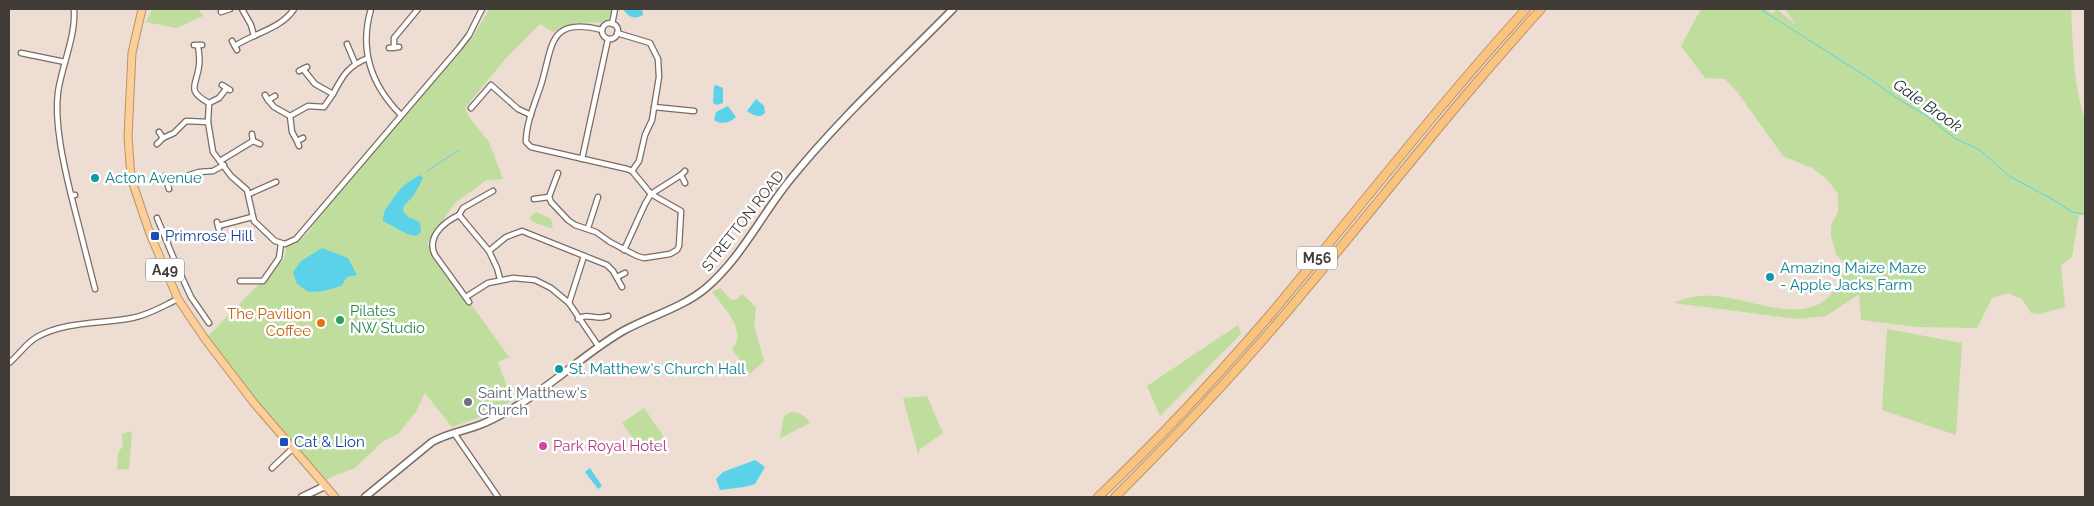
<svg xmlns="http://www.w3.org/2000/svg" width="2094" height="506" viewBox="0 0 2094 506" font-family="Raleway,sans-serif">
	<rect width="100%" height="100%" fill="#edddd2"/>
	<g fill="#bfdd9c">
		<polygon points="152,9 198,9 203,16 177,28 146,22"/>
		<path d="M489 9H614L609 18 601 23C583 22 568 22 553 32L540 24 506 58 465 108 469 117 489 142 503 179 485 181 455 203 427 243 509 357 498 362 511 398 509 403 483 416 452 427 425 393 415 413 398 434 382 442 355 468 331 477 323 482 205 339 284 259 287 245H294L309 232 324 206 474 35Z"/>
		<path d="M1701 9H1766L1772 14 1777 9 1796 25 1785 9H2071C2073 45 2073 84 2085 119V216L2079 215 2072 257 2061 265 2065 307 2040 314 2031 313 2022 299 2008 293 1992 298 1977 328 1917 327 1861 320 1859 294 1826 316 1797 319 1674 303C1685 297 1702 295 1715 296 1749 298 1806 327 1832 293 1838 285 1842 274 1846 265L1836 254 1831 236V225L1838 212V194L1827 179 1812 168 1783 156 1735 89 1725 79 1705 78 1681 46Z"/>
		<polygon points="536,212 551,219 553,229 533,222 529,218"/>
		<path d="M720 288 731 300 737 299 742 294 756 307 754 325 764 361 750 374 732 349C749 333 722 305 712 292Z"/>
		<polygon points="1238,325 1241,334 1160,416 1147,386"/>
		<polygon points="1887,329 1962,343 1956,435 1882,410"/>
		<polygon points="927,396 943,433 920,449 918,454 903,398"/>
		<polygon points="644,408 664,437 643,452 622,423"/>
		<path d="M792 412C801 412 805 416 810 423L780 438 784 416Z"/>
		<polygon points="132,431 129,469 117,470 118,454 123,445 122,434"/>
	</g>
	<g fill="#5bd2e9">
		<path d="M623 9H642L643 15C635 20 628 17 623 9Z"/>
		<polygon points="716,85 723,88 723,103 717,105 713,103 714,86"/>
		<path d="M756 99 764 106 765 113C759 119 753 115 747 111Z"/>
		<path d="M728 106 736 117C730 123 721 125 714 120L716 112Z"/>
		<path d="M420 175 423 178 414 195 404 206 403 211 408 217 420 222 421 232 416 236 407 234 383 221C384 208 386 209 393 199 402 186 406 183 420 175Z"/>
		<polygon points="322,248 348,258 357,275 347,277 341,286 324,291 309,292 297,284 293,272 301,261"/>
		<polygon points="755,460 765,467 755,484 744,487 720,490 716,479 723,472"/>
		<polygon points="590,468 602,486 598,489 585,472"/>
	</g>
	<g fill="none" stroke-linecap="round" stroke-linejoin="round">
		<g stroke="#5bd2e9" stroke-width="1">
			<polyline points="1760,9 1864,75 1898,99 1927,116 1954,138 1980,150 2009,176 2052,199 2072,212 2085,214"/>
			<polyline points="427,171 459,150"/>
		</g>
		<defs>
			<g id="minor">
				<polyline points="242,9 251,25 254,36"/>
				<path d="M371 9C359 50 371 85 401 115"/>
				<polyline points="221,12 230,9"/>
				<circle cx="610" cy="31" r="8"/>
				<polyline points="612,24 615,9"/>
				<polyline points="617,33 650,43 658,59 659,77 652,120 645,135 639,161 632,171"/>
				<polyline points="232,41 237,50"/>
				<polyline points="347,44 355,63"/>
				<polyline points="194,45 202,45"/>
				<path d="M198 46C199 52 200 59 199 66 197 85 185 90 209 103L208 122 213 152 231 176 247 190 254 221 275 241 285 244 296 239 459 48 469 35 482 9"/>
				<path d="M235 46C254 33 281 29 294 9"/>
				<polyline points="389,48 399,47"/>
				<polyline points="394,48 394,38 418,9"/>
				<polyline points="21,53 65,62"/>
				<path d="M303 69 315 84 333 94C343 75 348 66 368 58"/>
				<polyline points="299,71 307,67"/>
				<polyline points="222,85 230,90"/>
				<polyline points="265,95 268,100 275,96"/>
				<polyline points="268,100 274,107 290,116 292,132 297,141"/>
				<polyline points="209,103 219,98 226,89"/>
				<polyline points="654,107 694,111"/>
				<polyline points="471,108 491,85 518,109 531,115"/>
				<polyline points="290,116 308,106 324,107 333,94"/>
				<polyline points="252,134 253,141 260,144"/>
				<polyline points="163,138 174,133 186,121 208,122"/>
				<polyline points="157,144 163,138 159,132"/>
				<polyline points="299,146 297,141 303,138"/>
				<polyline points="582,159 608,39"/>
				<polyline points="220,161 253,141"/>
				<path d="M558 173 549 197 551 202 568 220 575 225 596 232 610 242 637 256 644 258 670 254 677 250 679 246 681 211 651 194 632 171 627 169 531 147 526 142C526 123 535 103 541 85 553 46 548 16 602 30"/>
				<polyline points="681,175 685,183"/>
				<polyline points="165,176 169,189"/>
				<polyline points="167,182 199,172 213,171 224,165"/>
				<polyline points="249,194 276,182"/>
				<path d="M71 195C64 166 54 123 58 92 62 65 76 36 74 9"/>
				<polyline points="75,195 71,195 95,289"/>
				<polyline points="534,199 549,197"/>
				<path d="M459 215C444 222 426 237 435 255L469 302"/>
				<polyline points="459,215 489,251 497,268 500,279"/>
				<polyline points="459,215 463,208 493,191"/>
				<polyline points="157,218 179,271 168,276"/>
				<polyline points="217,222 219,230"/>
				<polyline points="218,226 252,217"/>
				<polyline points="588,228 598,197"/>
				<polyline points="624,250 645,204 651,194 681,175 685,171"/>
				<polyline points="489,251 506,237 522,231 607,265 613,271 622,287"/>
				<polyline points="179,271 191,297 209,323"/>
				<polyline points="617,277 625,273"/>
				<polyline points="240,281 263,281 279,258 281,244"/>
				<polyline points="466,297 488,283 513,278 535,280 551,288 569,303 599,347"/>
				<polyline points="569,303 584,256"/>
				<path d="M578 319C588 312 597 321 608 316"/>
				<path d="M9 363C19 355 26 343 37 337 65 321 101 324 132 318 149 315 163 306 178 299"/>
				<polyline points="454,433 498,497"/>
				<polyline points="272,468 293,448"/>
			</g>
			<g id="secondary">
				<polyline points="302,497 325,486"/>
				<path d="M365 497 432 442C447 433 465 431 482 424 493 420 504 413 515 407 553 385 585 353 623 331 650 316 682 308 706 288 741 258 761 216 789 181 839 119 898 65 953 9"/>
			</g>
			<polyline id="trunk" points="142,9 132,53 128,136 131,178 150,234 178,299 205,339 254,403 335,497"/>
			<g id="motorway">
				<path d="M1098 497C1158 440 1215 379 1269 316 1355 214 1436 108 1526 9"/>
				<path d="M1115 497C1172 440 1228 381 1280 320 1368 217 1450 109 1541 9"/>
			</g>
		</defs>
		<use href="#minor" stroke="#7a6c62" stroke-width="7"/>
		<use href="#secondary" stroke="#7a6c62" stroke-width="9"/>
		<use href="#trunk" stroke="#ba9466" stroke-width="9"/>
		<use href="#motorway" stroke="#ba9466" stroke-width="10"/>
		<use href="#minor" stroke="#fff" stroke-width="4.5"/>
		<use href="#secondary" stroke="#fff" stroke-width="6"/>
		<use href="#trunk" stroke="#fccf9a" stroke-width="7"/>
		<use href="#motorway" stroke="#fbc380" stroke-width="8"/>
	</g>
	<g fill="#0f9aa8" stroke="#fff" stroke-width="2">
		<circle cx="95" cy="178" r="5"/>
		<circle cx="1770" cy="277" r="5"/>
		<circle cx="559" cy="369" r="5"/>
	</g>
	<g fill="#1a4fb4" stroke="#fff" stroke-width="2">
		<rect x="150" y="231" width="10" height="10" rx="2.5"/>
		<rect x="279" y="437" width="10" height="10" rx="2.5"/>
	</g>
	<circle fill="#2e9e5b" stroke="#fff" stroke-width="2" cx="340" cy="320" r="5"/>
	<circle fill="#e8710a" stroke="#fff" stroke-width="2" cx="321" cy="323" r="5"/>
	<circle fill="#6b7280" stroke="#fff" stroke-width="2" cx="468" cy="402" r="5"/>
	<circle fill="#d1479c" stroke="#fff" stroke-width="2" cx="543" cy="446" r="5"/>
	<g text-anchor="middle" stroke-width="5" stroke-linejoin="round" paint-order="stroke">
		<g fill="#fff" stroke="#7b7673" stroke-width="1">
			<rect x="1297" y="246.5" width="40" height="23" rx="4"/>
			<rect x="146" y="258.5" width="38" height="23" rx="4"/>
		</g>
		<g font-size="14" font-weight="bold" fill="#423c37">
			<text x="1317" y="263">M56</text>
			<text x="165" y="275">A49</text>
		</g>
		<g font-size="15" fill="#0d838f" stroke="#fff" text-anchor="start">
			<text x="105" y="183">Acton Avenue</text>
			<text x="1780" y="273">Amazing Maize Maze<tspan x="1780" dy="17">- Apple Jacks Farm</tspan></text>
			<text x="569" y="374">St. Matthew's Church Hall</text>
		</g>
		<g font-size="15" fill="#423c37" stroke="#fff">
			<text transform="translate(743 221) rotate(-52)" y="5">STRETTON ROAD</text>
		</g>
		<g font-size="15" fill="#164399" stroke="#fff" text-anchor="start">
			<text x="165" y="241">Primrose Hill</text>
			<text x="294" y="447">Cat &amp; Lion</text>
		</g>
		<g font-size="15" fill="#27864d" stroke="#fff" text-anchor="start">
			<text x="350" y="316">Pilates<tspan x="350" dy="17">NW Studio</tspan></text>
		</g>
		<g font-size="15" fill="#c56008" stroke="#fff" text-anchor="end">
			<text x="311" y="319">The Pavilion<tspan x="311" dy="17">Coffee</tspan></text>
		</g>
		<g font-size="15" fill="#5b616d" stroke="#fff" text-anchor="start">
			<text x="478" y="398">Saint Matthew's<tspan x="478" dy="17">Church</tspan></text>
		</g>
		<g font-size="15" fill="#b23c85" stroke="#fff" text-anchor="start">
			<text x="553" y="451">Park Royal Hotel</text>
		</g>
		<g font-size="16" font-style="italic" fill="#1a2f33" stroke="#fff">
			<text transform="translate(1928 105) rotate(35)" y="6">Gale Brook</text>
		</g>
	</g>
	<rect width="2094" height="506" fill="none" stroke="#423c37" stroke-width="20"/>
</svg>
